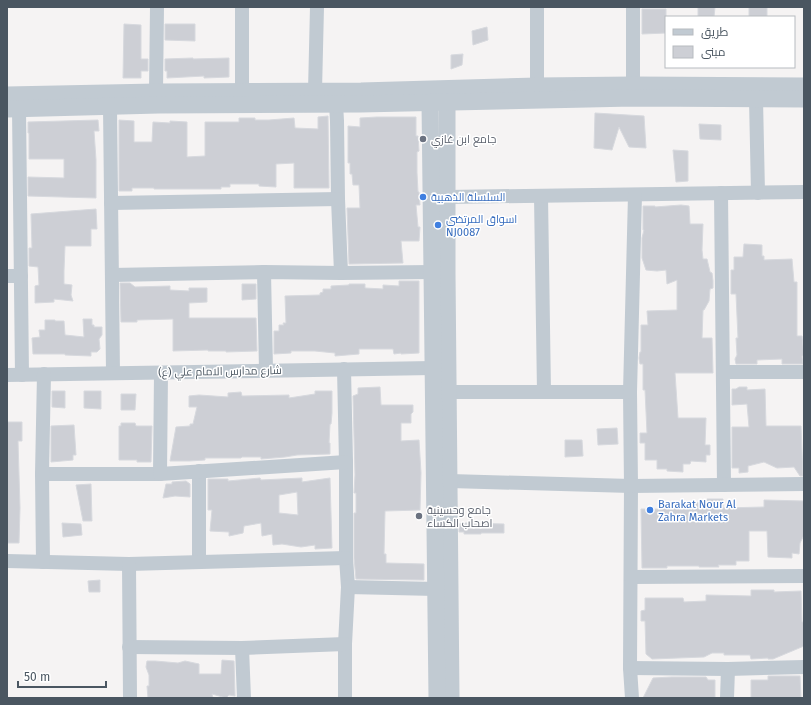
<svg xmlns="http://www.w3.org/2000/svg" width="811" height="705" viewBox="0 0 811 705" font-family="'Fira Sans',Cairo,sans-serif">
	<rect width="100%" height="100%" fill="#f5f3f3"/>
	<g fill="#cdcfd5" stroke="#d7d9de" fill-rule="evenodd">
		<polygon points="698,7 715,7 714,17 698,17"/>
		<rect x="749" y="7" width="18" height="10"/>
		<polygon points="642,9 666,9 666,33 642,34"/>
		<polygon points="124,24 141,25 141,59 148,59 148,71 141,71 141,78 123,78"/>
		<polygon points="165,24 195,24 195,41 165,40"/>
		<polygon points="487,27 488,40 473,45 472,31"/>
		<polygon points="463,54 462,65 451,69 451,55"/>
		<polygon points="193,58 193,59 229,58 229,77 204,78 204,76 167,78 167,71 165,71 165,59"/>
		<polygon points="595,113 644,116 646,148 629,147 619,127 612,150 594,148"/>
		<polygon points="328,116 329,188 294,188 294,163 276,164 276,187 259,186 259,184 230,184 230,187 221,187 221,189 154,189 154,188 132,188 132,191 119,191 119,120 134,121 134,142 152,142 153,122 170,123 170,121 187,122 187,157 205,156 205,122 239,122 239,118 255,118 255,120 269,120 294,118 295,128 318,129 318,117"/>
		<polygon points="377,117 416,117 416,136 418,136 419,151 417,152 417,173 418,192 419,192 420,205 416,205 418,227 420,227 419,241 401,241 403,263 349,264 347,208 360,208 359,185 353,185 352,174 350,174 350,163 348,163 348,126 360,127 360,118"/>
		<polygon points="98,120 99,131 94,131 96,160 96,198 28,196 28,177 64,178 64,159 29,159 29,133 28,133 28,122"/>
		<polygon points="699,124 721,125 721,140 700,139"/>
		<polygon points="673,150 688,151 688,181 676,182"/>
		<polygon points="681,205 689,206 690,224 703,224 702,250 703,259 707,259 710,272 712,273 713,281 713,288 710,289 709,301 704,310 703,310 702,338 712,338 713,373 675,373 678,418 706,418 705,445 710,445 710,455 706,455 706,462 691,461 690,464 683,464 683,472 667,471 667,469 657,469 657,460 645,460 645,443 640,443 640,433 647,433 645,390 643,390 643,364 640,364 639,358 640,352 641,352 641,325 648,325 647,311 677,310 677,280 667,284 666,270 657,271 646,270 642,258 642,238 644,230 643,230 643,206 655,206 655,207"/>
		<polygon points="96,209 97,229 91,229 91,246 65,246 64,271 64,284 72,285 71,295 73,301 54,299 54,302 35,303 35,286 39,285 38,267 29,266 29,248 32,248 31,214"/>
		<polygon points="744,244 762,245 762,256 764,256 764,260 792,259 794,282 797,282 797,336 802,336 804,356 802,356 803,364 782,364 782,359 757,360 757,364 736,364 735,359 737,355 736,338 738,338 736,294 731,294 731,270 734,270 734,257 743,257"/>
		<polygon points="399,281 419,281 419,353 401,354 401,353 394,354 393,349 359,349 359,354 335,356 335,353 315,351 291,351 291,353 274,354 274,331 279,331 279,325 284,325 283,323 286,323 285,296 320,295 320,293 323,292 323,289 331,289 331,286 349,285 349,284 365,284 365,288 383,289 383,285 399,286"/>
		<polygon points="120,283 130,283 135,287 170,286 170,290 189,291 189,288 207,288 207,302 189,303 189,318 256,318 257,351 226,352 226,351 208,351 208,350 173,351 173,319 137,320 137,322 121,322"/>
		<polygon points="242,284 256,284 256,299 242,300"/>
		<polygon points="83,319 92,319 92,325 94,325 94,327 102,327 102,335 99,339 100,349 97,352 91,352 91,356 65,355 65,354 33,354 32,338 40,337 39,330 45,330 45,320 55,320 55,321 64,321 65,335 84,337"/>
		<polygon points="380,387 381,405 413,405 413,412 411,414 411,423 401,423 401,441 419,440 421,473 420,510 385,511 384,554 386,554 386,563 424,564 424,580 356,579 354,558 354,513 356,513 356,493 354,493 355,475 353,396 358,394 358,388"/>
		<polygon points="739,387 747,387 747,390 765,389 766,426 801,426 803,476 800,476 794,467 777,468 764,462 748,466 748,472 739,473 739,468 732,468 732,427 749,427 747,404 732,405 732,389 736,389"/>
		<polygon points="52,391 65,391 65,408 52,407"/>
		<polygon points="84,391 101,391 101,409 84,408"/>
		<polygon points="315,391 332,391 332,413 331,424 330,424 329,443 330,443 330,454 297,455 285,457 261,459 261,457 242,457 241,458 205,458 205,460 189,461 170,461 176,427 190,426 190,424 193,424 197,407 189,407 189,396 199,395 228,397 228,393 241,392 242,396 289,395 289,398 315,394"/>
		<polygon points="121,394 136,394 135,410 121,410"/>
		<polygon points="7,422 22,422 22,441 18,441 20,508 19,543 7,543"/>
		<polygon points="121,423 135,423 136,426 152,426 151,462 137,462 137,460 119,460 119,426 121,426"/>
		<polygon points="74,425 76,455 73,455 73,460 51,462 51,426"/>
		<polygon points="617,428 618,444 598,445 597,429"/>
		<polygon points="565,440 582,440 583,456 565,457"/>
		<path d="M260 478 261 480 302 478V482L330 478 332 548 315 549V545L301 547 282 544 273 545 272 534 262 536 261 523 244 526 243 533 229 536V532L210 531 212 510H208V479H228V481ZM297 492 298 515 279 513V495Z"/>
		<polygon points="186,481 190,484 190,497 175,496 163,498 166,484 172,484 172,482"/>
		<polygon points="91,484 92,521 83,521 76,485"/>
		<polygon points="707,499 723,499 723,508 764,507 764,500 804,501 804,535 800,543 799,554 792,553 792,558 768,557 767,531 749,531 749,561 736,561 736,565 718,565 719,567 699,567 699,566 667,566 667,568 642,568 641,509 660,509 660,502 707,503"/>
		<polygon points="62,523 81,524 82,535 63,537"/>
		<polygon points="464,523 504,524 504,533 481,533 481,534 464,534 464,532 459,532 459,524"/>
		<polygon points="100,580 100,592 89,592 88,581"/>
		<polygon points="751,590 774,590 774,592 801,591 802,622 804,622 804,646 773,659 768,659 768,658 751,659 750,655 724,655 724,653 712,653 704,657 652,659 646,654 645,621 641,621 641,611 645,610 645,598 683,598 684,602 706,601 706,595 751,596"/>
		<polygon points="222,660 234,661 235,696 229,695 226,698 212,694 213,698 148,698 147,686 149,686 149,675 146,667 147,661 155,661 178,663 185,661 199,664 199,674 221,674"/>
		<polygon points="768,676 800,676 801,698 751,698 751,680 768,680"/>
		<polygon points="672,677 706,677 708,680 715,680 715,698 643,698 653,678"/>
	</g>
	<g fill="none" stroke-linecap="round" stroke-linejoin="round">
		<g stroke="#c1cad2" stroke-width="14">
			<polyline points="537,7 537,86"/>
			<polyline points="633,7 633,85"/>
			<polyline points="315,91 317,7"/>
			<polyline points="156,92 157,7"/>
			<polyline points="242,92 242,7"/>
			<polyline points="756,99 758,193"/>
			<polyline points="336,104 337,121 338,199 341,273"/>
			<polyline points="110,107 113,373"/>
			<polyline points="19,109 22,375"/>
			<polyline points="721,193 724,485"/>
			<polyline points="541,196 544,392"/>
			<polyline points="447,197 804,192"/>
			<polyline points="111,203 338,199"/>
			<polyline points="264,272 266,370"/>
			<polyline points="112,275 264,272 341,273 432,272"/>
			<polyline points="7,276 21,276"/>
			<polyline points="344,369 346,462 346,558 348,587 345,644 345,698"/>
			<polyline points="723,372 804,372"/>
			<polyline points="7,375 433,368"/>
			<polyline points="449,392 630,392 631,486 630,668 632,698"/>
			<polyline points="630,392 635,195"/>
			<polyline points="199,471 199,562"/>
			<polyline points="42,474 160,474 346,462"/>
			<polyline points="160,474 161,373"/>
			<polyline points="450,481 631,486 804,484"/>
			<polyline points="7,561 129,564 346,558"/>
			<polyline points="43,562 42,474 44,374"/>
			<polyline points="129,564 130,698"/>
			<polyline points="631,577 804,576"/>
			<polyline points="348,587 436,589"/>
			<polyline points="129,647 242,648 345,644"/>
			<polyline points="242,648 244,698"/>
			<polyline points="630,668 728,669 804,667"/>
			<polyline points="727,698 728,669"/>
		</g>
		<g stroke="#c1cad2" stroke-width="17">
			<polyline points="7,95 156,92 361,91 537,86 633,85 804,86"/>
			<polyline points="447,102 447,273 451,698"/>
			<polyline points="430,103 432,272 437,698"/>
			<polyline points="7,109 159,105 361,104 633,98 804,99"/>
		</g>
	</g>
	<g fill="#6b7280" stroke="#fff" stroke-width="1.5">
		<circle cx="423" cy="139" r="4"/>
		<circle cx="419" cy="516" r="4"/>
	</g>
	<g fill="#3f7fe0" stroke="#fff" stroke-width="1.5">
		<circle cx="423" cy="197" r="4"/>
		<circle cx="438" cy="225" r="4"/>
		<circle cx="650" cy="510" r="4"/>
	</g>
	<g text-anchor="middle" stroke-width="3" stroke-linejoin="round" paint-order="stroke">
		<g font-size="11" fill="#5b616d" stroke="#fff" text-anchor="start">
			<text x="431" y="143">جامع ابن غازي</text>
			<text x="427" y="514">جامع وحسينية<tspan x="427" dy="13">اصحاب الكساء</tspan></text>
		</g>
		<g font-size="11" fill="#366cbe" stroke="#fff" text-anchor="start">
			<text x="431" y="201">السلسلة الذهبية</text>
			<text x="446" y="223">اسواق المرتضى<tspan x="446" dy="13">NJ0087</tspan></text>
			<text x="658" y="508">Barakat Nour Al<tspan x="658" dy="13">Zahra Markets</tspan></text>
		</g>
		<g font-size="11" fill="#4a5661" stroke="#fff">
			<text transform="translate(220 371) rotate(-1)" y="4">شارع مدارس الامام علي (ع)</text>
		</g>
	</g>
	<rect width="811" height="705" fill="none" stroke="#4a5661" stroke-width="16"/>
	<rect x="665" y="16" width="130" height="52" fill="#ffffff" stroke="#b7bbc0"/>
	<rect x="673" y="29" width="20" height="6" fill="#c1cad2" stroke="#b7bbc0"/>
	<text x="701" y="36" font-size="12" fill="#4a5661">طريق</text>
	<rect x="673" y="46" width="20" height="12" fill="#cdcfd5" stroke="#b7bbc0"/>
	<text x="701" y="56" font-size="12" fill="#4a5661">مبنى</text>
	<path d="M18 681v6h88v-6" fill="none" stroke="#4a5661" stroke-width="2"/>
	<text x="24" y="681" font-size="12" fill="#4a5661" stroke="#ffffff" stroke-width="3" paint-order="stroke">50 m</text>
</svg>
